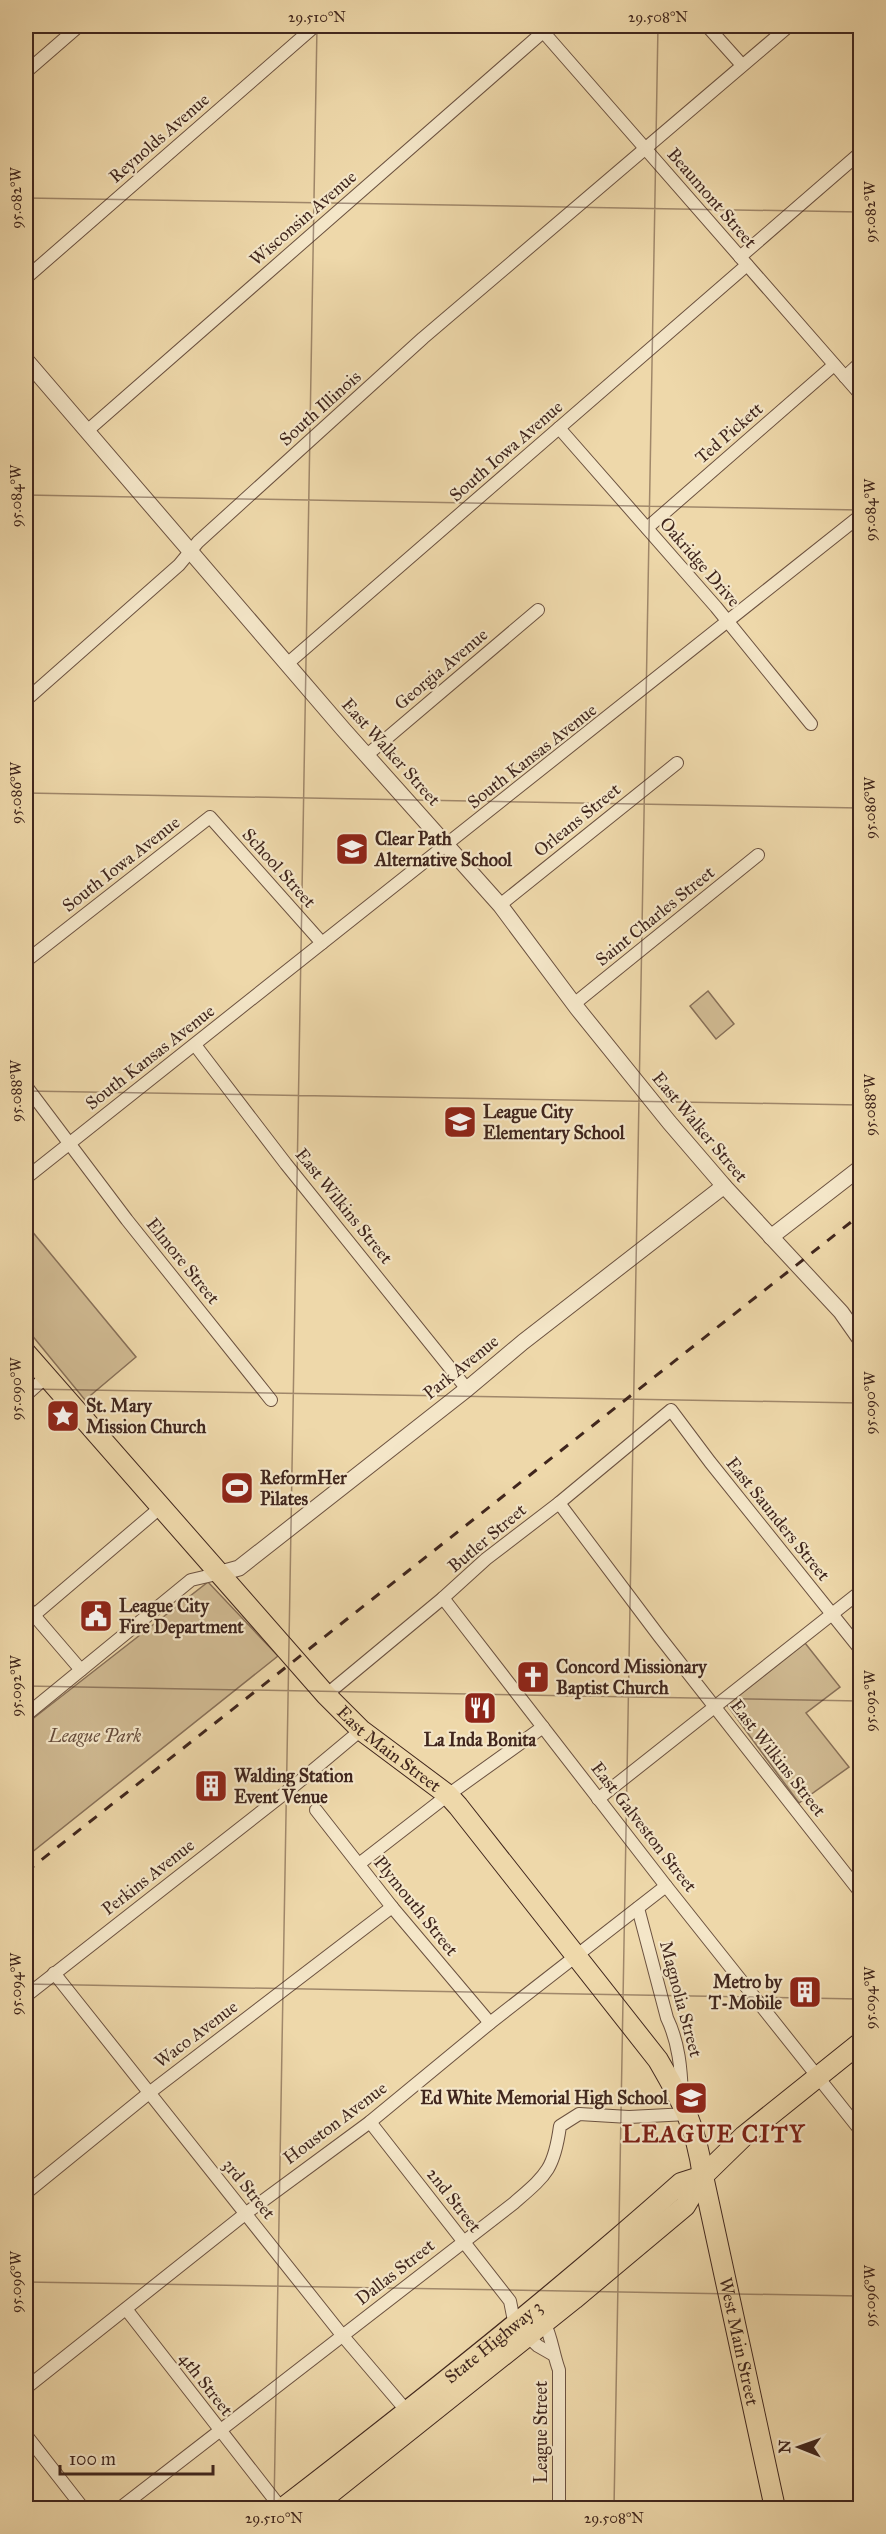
<svg xmlns="http://www.w3.org/2000/svg" width="886" height="2534" viewBox="0 0 886 2534" font-family="'IM FELL Great Primer',serif">
	<rect width="100%" height="100%" fill="#eed8aa"/>
	<filter id="stains"><feTurbulence type="fractalNoise" baseFrequency=".00333" numOctaves="4"/><feColorMatrix values="0 0 0 0 .2 0 0 0 0 .09 0 0 0 0 .02 0 0 0 .5 -.17"/></filter>
	<radialGradient id="worn" r=".72"><stop offset=".6" stop-color="#630" stop-opacity="0"/><stop offset="1" stop-color="#630" stop-opacity=".3"/></radialGradient>
	<g fill="#d0ba92" stroke="#887058" stroke-width="1.5">
		<polygon points="708,991 734,1024 716,1039 690,1006"/>
		<polygon points="26,1224 136,1357 85,1400 26,1328"/>
		<polygon points="208,1582 278,1656 26,1857 26,1724"/>
		<polygon points="805,1643 840,1687 806,1713 849,1767 799,1803 727,1705"/>
	</g>
	<g fill="none" stroke-linecap="round" stroke-linejoin="round">
		<defs>
			<g id="minor">
				<polyline points="707,26 742,65"/>
				<polyline points="539,27 860,394"/>
				<polyline points="26,72 79,26"/>
				<polyline points="740,257 860,153"/>
				<polyline points="26,278 315,26"/>
				<polyline points="845,377 860,363"/>
				<polyline points="559,428 716,607 811,724"/>
				<polyline points="87,431 543,32"/>
				<polyline points="647,528 834,365"/>
				<polyline points="287,664 747,265"/>
				<polyline points="26,700 179,565 198,542 423,338 789,26"/>
				<polyline points="367,755 538,610"/>
				<polyline points="500,905 677,763"/>
				<polyline points="26,961 210,817 322,943"/>
				<polyline points="574,1004 758,855"/>
				<polyline points="195,1045 286,1164 467,1389"/>
				<polyline points="26,1086 127,1220 271,1400"/>
				<polyline points="26,1178 860,516"/>
				<polyline points="26,1395 46,1377"/>
				<polyline points="559,1503 659,1636 860,1892"/>
				<polyline points="443,1598 666,1886 860,2130"/>
				<polyline points="26,1606 81,1670"/>
				<polyline points="26,1622 161,1507"/>
				<polyline points="326,1695 443,1598 486,1559 559,1503 671,1410 710,1462 860,1649"/>
				<polyline points="26,1715 191,1580 221,1573"/>
				<polyline points="598,1799 860,1592"/>
				<polyline points="316,1810 392,1907 490,2023"/>
				<polyline points="359,1864 448,1795 543,1727"/>
				<path d="M638 1908 667 2018C679 2043 681 2069 682 2096"/>
				<polyline points="54,1973 342,2335 411,2416"/>
				<polyline points="26,1996 294,1786 361,1730"/>
				<polyline points="370,2122 510,2301 513,2316 517,2322"/>
				<polyline points="26,2193 149,2093 392,1907"/>
				<polyline points="126,2309 281,2508"/>
				<path d="M544 2322C552 2338 553 2354 559 2370V2508"/>
				<polyline points="527,2336 538,2346 552,2354"/>
				<polyline points="26,2388 245,2214 370,2122 490,2023 666,1886"/>
				<polyline points="26,2435 83,2508"/>
				<path d="M120 2508 514 2203C546 2175 554 2170 560 2126L579 2114 629 2117 688 2114"/>
			</g>
			<g id="tertiary">
				<polyline points="26,360 343,729 500,905 577,1008 669,1122 724,1186 841,1312 860,1339"/>
				<polyline points="771,1237 860,1168"/>
				<polyline points="221,1573 239,1568 467,1389 523,1342 724,1186"/>
			</g>
			<g id="primary">
				<path id="s1" d="M26 1353 326 1695 361 1730 448 1795 458 1806 658 2060C683 2103 696 2126 703 2176L775 2508"/>
				<path id="s2" d="M283 2508C418 2404 553 2297 681 2183L703 2176"/>
				<polyline points="312,2508 574,2299 685,2206 703,2176 744,2136 860,2043"/>
			</g>
		</defs>
		<use href="#minor" stroke="#6c5240" stroke-width="14"/>
		<use href="#tertiary" stroke="#6c5240" stroke-width="17"/>
		<use href="#primary" stroke="#40261d" stroke-width="22"/>
		<use href="#minor" stroke="#f4e6c8" stroke-width="12"/>
		<use href="#tertiary" stroke="#f4e6c8" stroke-width="15"/>
		<use href="#primary" stroke="#eed8aa" stroke-width="20"/>
		<polyline stroke="#40261d" stroke-width="3" stroke-dasharray="10 10" stroke-linecap="butt" points="26,1872 860,1215"/>
	</g>
	<path fill="none" stroke="#40261d" stroke-width="1.5" stroke-opacity="0.45" d="M26 198 860 212M26 495 860 510M26 793 860 808M26 1091 860 1105M26 1389 860 1403M26 1686 860 1701M26 1984 860 1999M26 2282 860 2296M274 2508 317 26M614 2508 658 26"/>
	<defs>
		<symbol id="school-square" viewBox="-11 -11 22 22"><rect x="-9" y="-9" width="18" height="18" rx="4" fill="#8f2418" stroke="#f4e6c8"/><path d="M0-5L7-2L0 1L-7-2ZM-4 1L0 2.5L4 1V4Q0 6-4 4Z" fill="#fff"/></symbol>
		<symbol id="sight-square" viewBox="-11 -11 22 22"><rect x="-9" y="-9" width="18" height="18" rx="4" fill="#8f2418" stroke="#f4e6c8"/><path d="M0-6L1.8-2.2L6-1.7L2.9 1.2L3.7 5.4L0 3.3L-3.7 5.4L-2.9 1.2L-6-1.7L-1.8-2.2Z" fill="#fff"/></symbol>
		<symbol id="stadium-square" viewBox="-11 -11 22 22"><rect x="-9" y="-9" width="18" height="18" rx="4" fill="#8f2418" stroke="#f4e6c8"/><path d="M0-5a6.5 5 0 1 0 0 10a6.5 5 0 1 0 0-10ZM-3.5-1.8h7v3.6h-7Z" fill="#fff"/></symbol>
		<symbol id="civic-square" viewBox="-11 -11 22 22"><rect x="-9" y="-9" width="18" height="18" rx="4" fill="#8f2418" stroke="#f4e6c8"/><path d="M-.6-6.5H3V-4.5H.6V-3L4-1V1h2V6H-6V1h2V-1L-.6-3ZM-1.2 2.5V6h2.4V2.5Z" fill="#fff"/></symbol>
		<symbol id="church-square" viewBox="-11 -11 22 22"><rect x="-9" y="-9" width="18" height="18" rx="4" fill="#8f2418" stroke="#f4e6c8"/><path d="M-1.2-6h2.4v3.5h3.3v2.4h-3.3V6h-2.4V-.1h-3.3v-2.4h3.3Z" fill="#fff"/></symbol>
		<symbol id="restaurant-square" viewBox="-11 -11 22 22"><rect x="-9" y="-9" width="18" height="18" rx="4" fill="#8f2418" stroke="#f4e6c8"/><path d="M-5-6h1v4h1v-4h1v4h1v-4h1v5L-1.5 .5V6h-2V.5L-5-1ZM5-6V6H3V1.5H1.5Q1.5-4 5-6Z" fill="#fff"/></symbol>
		<symbol id="building-square" viewBox="-11 -11 22 22"><rect x="-9" y="-9" width="18" height="18" rx="4" fill="#8f2418" stroke="#f4e6c8"/><path d="M-4-6H4V6H1V3H-1V6H-4ZM-2.5-4.3h1.7v1.8h-1.7ZM.8-4.3h1.7v1.8H.8ZM-2.5-1h1.7V.8h-1.7ZM.8-1h1.7V.8H.8Z" fill="#fff"/></symbol>
	</defs>
	<g fill-rule="evenodd">
		<use href="#school-square" x="333" y="830" width="38" height="38"/>
		<use href="#school-square" x="441" y="1103" width="38" height="38"/>
		<use href="#sight-square" x="44" y="1397" width="38" height="38"/>
		<use href="#stadium-square" x="218" y="1469" width="38" height="38"/>
		<use href="#civic-square" x="77" y="1597" width="38" height="38"/>
		<use href="#church-square" x="514" y="1658" width="38" height="38"/>
		<use href="#restaurant-square" x="461" y="1689" width="38" height="38"/>
		<use href="#building-square" x="192" y="1767" width="38" height="38"/>
		<use href="#building-square" x="786" y="1973" width="38" height="38"/>
		<use href="#school-square" x="672" y="2079" width="38" height="38"/>
	</g>
	<g text-anchor="middle" stroke-width="4.5" stroke-linejoin="round" paint-order="stroke">
		<g font-size="18" fill="#40261d" stroke="#f4e6c8">
			<text transform="translate(159 138) rotate(-41)" y="6">Reynolds Avenue</text>
			<text transform="translate(712 198) rotate(49)" y="6">Beaumont Street</text>
			<text transform="translate(303 218) rotate(-41)" y="6">Wisconsin Avenue</text>
			<text transform="translate(320 408) rotate(-42)" y="6">South Illinois</text>
			<text transform="translate(729 433) rotate(-41)" y="6">Ted Pickett</text>
			<text transform="translate(506 451) rotate(-41)" y="6">South Iowa Avenue</text>
			<text transform="translate(700 562) rotate(49)" y="6">Oakridge Drive</text>
			<text transform="translate(441 669) rotate(-40)" y="6">Georgia Avenue</text>
			<text transform="translate(391 752) rotate(48)" y="6">East Walker Street</text>
			<text transform="translate(532 756) rotate(-38)" y="6">South Kansas Avenue</text>
			<text transform="translate(577 820) rotate(-39)" y="6">Orleans Street</text>
			<text transform="translate(121 864) rotate(-38)" y="6">South Iowa Avenue</text>
			<text transform="translate(279 868) rotate(48)" y="6">School Street</text>
			<text transform="translate(655 916) rotate(-39)" y="6">Saint Charles Street</text>
			<text transform="translate(150 1057) rotate(-38)" y="6">South Kansas Avenue</text>
			<text transform="translate(700 1127) rotate(50)" y="6">East Walker Street</text>
			<text transform="translate(344 1206) rotate(51)" y="6">East Wilkins Street</text>
			<text transform="translate(183 1261) rotate(51)" y="6">Elmore Street</text>
			<text transform="translate(461 1367) rotate(-39)" y="6">Park Avenue</text>
			<text transform="translate(778 1519) rotate(51)" y="6">East Saunders Street</text>
			<text transform="translate(487 1538) rotate(-40)" y="6">Butler Street</text>
			<text dy="6" stroke="none"><textPath href="#s1" startOffset="538">East Main Street</textPath></text>
			<text transform="translate(778 1758) rotate(52)" y="6">East Wilkins Street</text>
			<text transform="translate(644 1827) rotate(52)" y="6">East Galveston Street</text>
			<text transform="translate(148 1877) rotate(-38)" y="6">Perkins Avenue</text>
			<text transform="translate(416 1906) rotate(51)" y="6">Plymouth Street</text>
			<text transform="translate(681 1999) rotate(75)" y="6">Magnolia Street</text>
			<text transform="translate(196 2034) rotate(-37)" y="6">Waco Avenue</text>
			<text transform="translate(335 2123) rotate(-37)" y="6">Houston Avenue</text>
			<text transform="translate(249 2189) rotate(51)" y="6">3rd Street</text>
			<text transform="translate(454 2200) rotate(52)" y="6">2nd Street</text>
			<text transform="translate(395 2272) rotate(-38)" y="6">Dallas Street</text>
			<text dy="6" stroke="none"><textPath href="#s2" startOffset="268">State Highway 3</textPath></text>
			<text dy="6" stroke="none"><textPath href="#s1" startOffset="1246">West Main Street</textPath></text>
			<text transform="translate(206 2384) rotate(52)" y="6">4th Street</text>
			<text transform="translate(541 2432) rotate(-90)" y="6">League Street</text>
		</g>
		<g font-size="18" font-weight="bold" fill="#40261d" stroke="#f4e6c8" text-anchor="start">
			<text x="375" y="845">Clear Path<tspan x="375" dy="21">Alternative School</tspan></text>
			<text x="483" y="1118">League City<tspan x="483" dy="21">Elementary School</tspan></text>
			<text x="86" y="1412">St. Mary<tspan x="86" dy="21">Mission Church</tspan></text>
			<text x="260" y="1484">ReformHer<tspan x="260" dy="21">Pilates</tspan></text>
			<text x="119" y="1612">League City<tspan x="119" dy="21">Fire Department</tspan></text>
			<text x="556" y="1673">Concord Missionary<tspan x="556" dy="21">Baptist Church</tspan></text>
			<text x="480" y="1746" text-anchor="middle">La Inda Bonita</text>
			<text x="234" y="1782">Walding Station<tspan x="234" dy="21">Event Venue</tspan></text>
			<text x="782" y="1988" text-anchor="end">Metro by<tspan x="782" dy="21">T-Mobile</tspan></text>
			<text x="668" y="2104" text-anchor="end">Ed White Memorial High School</text>
		</g>
		<g font-size="18" font-style="italic" fill="#644b3a" stroke="#f4e6c8">
			<text x="95" y="1742">League Park</text>
		</g>
		<g font-size="24" font-weight="bold" letter-spacing="1.5" fill="#7a1f14" stroke="#f4e6c8">
			<text x="714" y="2142">LEAGUE CITY</text>
		</g>
	</g>
	<rect width="886" height="2534" fill="none" stroke="#eed8aa" stroke-width="66"/>
	<g transform="translate(799 2447) rotate(271)" stroke="#f4e6c8" stroke-width="4.5" paint-order="stroke">
	<path d="M0-4.5L10 22L0 15L-10 22Z" fill="#40261d"/>
	<text y="-9" font-size="16" font-weight="bold" text-anchor="middle" fill="#40261d">N</text>
	</g>
	<path d="M60 2465v9h153v-9" fill="none" stroke="#40261d" stroke-width="3"/>
	<text x="69" y="2465" font-size="18" fill="#40261d" stroke="#f4e6c8" stroke-width="4.5" paint-order="stroke">100 m</text>
	<rect x="33" y="33" width="820" height="2468" fill="none" stroke="#40261d" stroke-width="2"/>
	<g font-size="15" text-anchor="middle" fill="#40261d">
		<text x="317" y="22">29.510°N</text>
		<text x="658" y="22">29.508°N</text>
		<text transform="translate(16 198) rotate(-90)" y="5">95.082°W</text>
		<text transform="translate(870 212) rotate(-90)" y="5">95.082°W</text>
		<text transform="translate(16 496) rotate(-90)" y="5">95.084°W</text>
		<text transform="translate(870 510) rotate(-90)" y="5">95.084°W</text>
		<text transform="translate(16 793) rotate(-90)" y="5">95.086°W</text>
		<text transform="translate(870 808) rotate(-90)" y="5">95.086°W</text>
		<text transform="translate(16 1091) rotate(-90)" y="5">95.088°W</text>
		<text transform="translate(870 1105) rotate(-90)" y="5">95.088°W</text>
		<text transform="translate(16 1389) rotate(-90)" y="5">95.090°W</text>
		<text transform="translate(870 1403) rotate(-90)" y="5">95.090°W</text>
		<text transform="translate(16 1686) rotate(-90)" y="5">95.092°W</text>
		<text transform="translate(870 1701) rotate(-90)" y="5">95.092°W</text>
		<text transform="translate(16 1984) rotate(-90)" y="5">95.094°W</text>
		<text transform="translate(870 1998) rotate(-90)" y="5">95.094°W</text>
		<text transform="translate(16 2282) rotate(-90)" y="5">95.096°W</text>
		<text transform="translate(870 2296) rotate(-90)" y="5">95.096°W</text>
		<text x="274" y="2523">29.510°N</text>
		<text x="614" y="2523">29.508°N</text>
	</g>
	<rect width="100%" height="100%" filter="url(#stains)"/>
	<rect width="100%" height="100%" fill="url(#worn)"/>
</svg>
